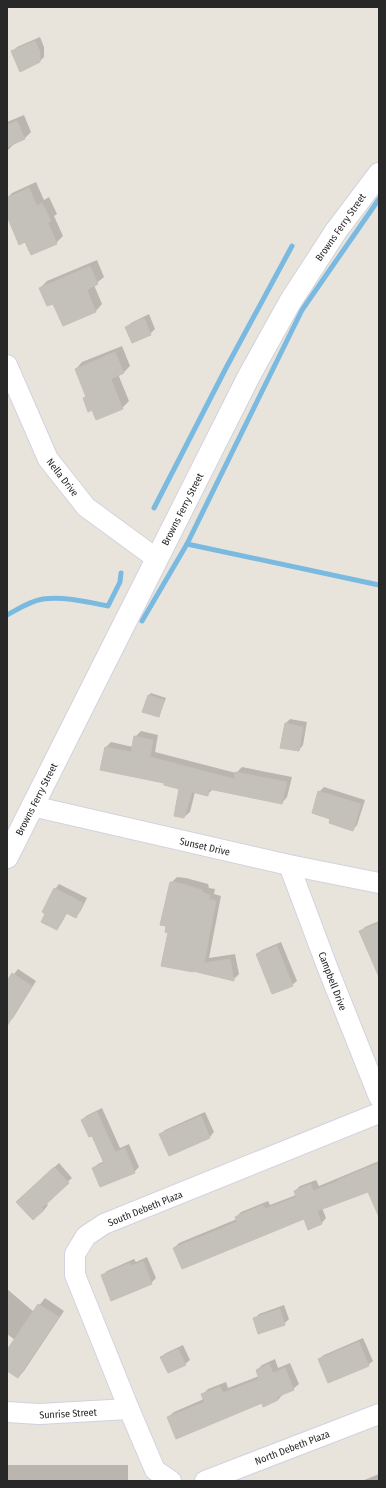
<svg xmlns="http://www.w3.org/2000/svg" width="386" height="1488" viewBox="0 0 386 1488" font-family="'Fira Sans Condensed',sans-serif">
	<rect width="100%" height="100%" fill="#e9e4db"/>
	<g fill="#0003">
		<polygon points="40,37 44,47 44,57 39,62 13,51 17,47"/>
		<polygon points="24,115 31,132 25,138 16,142 7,151 7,122"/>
		<polygon points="36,182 44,200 49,197 57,214 54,216 63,236 56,243 25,241 7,204 7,198 12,193"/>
		<polygon points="97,260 104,277 94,285 102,304 96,311 63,325 54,302 40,288 47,281"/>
		<polygon points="149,314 155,329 150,334 127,327 131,323"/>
		<polygon points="122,346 130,366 124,372 118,374 129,401 122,408 84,398 87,395 76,369 82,362"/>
		<polygon points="151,693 166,698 160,714 158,716 149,695"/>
		<polygon points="290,719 307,722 303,745 299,750 285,724"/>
		<polygon points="141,731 158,735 155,752 236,773 242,767 292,777 287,797 282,803 213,789 207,795 195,792 190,812 184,817 181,788 165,783 106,747 111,742 133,747 135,737"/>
		<polygon points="324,787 365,800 357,825 353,830 331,818 319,792"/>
		<polygon points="177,877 186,878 208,884 209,888 215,889 214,894 221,896 209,958 235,954 239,974 233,980 193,970 170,932 171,883"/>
		<polygon points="59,884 87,898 80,912 75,917 67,913 61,924 57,928 55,889"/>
		<polygon points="379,921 379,970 361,931 365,927"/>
		<polygon points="281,942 297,981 292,985 257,954 262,950"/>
		<polygon points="18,969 36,981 13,1018 8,1022 7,1022 7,983"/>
		<polygon points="102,1108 120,1148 129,1144 139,1167 134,1172 93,1168 98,1164 104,1161 92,1135 82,1120 86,1116"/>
		<polygon points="205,1112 214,1132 210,1137 160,1135 165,1130"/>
		<polygon points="379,1161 379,1214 369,1190 322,1208 326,1218 321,1224 304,1218 174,1248 179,1243 237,1219 236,1217 241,1212 268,1201 270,1205 296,1195 295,1191 300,1186 316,1180 319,1186"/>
		<polygon points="59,1163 72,1178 45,1203 48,1205 44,1210 22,1197"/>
		<polygon points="147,1257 156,1278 151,1283 102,1276 107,1271 134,1259 136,1262"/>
		<polygon points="7,1289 34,1312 45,1298 64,1311 24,1371 18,1377 7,1370 7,1352 15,1340 7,1334"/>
		<polygon points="284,1305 289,1319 284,1324 254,1319 259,1314"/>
		<polygon points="363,1338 373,1361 368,1365 319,1359 324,1355"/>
		<polygon points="183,1345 190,1360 185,1364 161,1357 166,1353"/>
		<polygon points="275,1359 278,1368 290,1363 299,1384 293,1389 283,1394 278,1400 168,1417 174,1412 204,1399 202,1395 208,1389 226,1382 228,1388 259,1376 257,1370 262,1365"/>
		<rect x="7" y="1465" width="121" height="16"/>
		<polygon points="379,1474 379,1481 362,1481"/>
	</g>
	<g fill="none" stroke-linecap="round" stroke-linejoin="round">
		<g stroke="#7abae0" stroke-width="5">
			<polyline points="154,508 226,368 292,246"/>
			<polyline points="187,544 302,310 379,199"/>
			<path d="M7 615C18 609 30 601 43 599 65 596 87 602 108 606L120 582 121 573"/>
			<polyline points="142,621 187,544 379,585"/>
		</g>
	</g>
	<g fill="#c4c1bb" stroke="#c4c0b5">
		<polygon points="35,41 40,52 40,62 20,72 11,51"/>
		<polygon points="17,121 25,139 7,147 7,125"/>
		<polygon points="29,188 37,206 42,203 51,221 48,223 57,244 31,255 25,242 19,245 7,216 7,198"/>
		<polygon points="90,266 98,284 87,290 96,312 63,326 53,304 47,306 39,288"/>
		<polygon points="144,318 151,335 132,343 125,327"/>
		<polygon points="115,352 124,373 111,379 123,409 96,420 92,410 88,412 83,398 86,397 75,369"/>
		<polygon points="148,695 164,700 159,717 142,712"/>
		<polygon points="285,723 303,727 299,751 280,748"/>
		<polygon points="134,736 153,740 150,757 234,779 235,772 287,782 282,804 209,789 208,796 192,792 184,818 174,816 179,789 164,785 164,783 100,770 105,747 131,752"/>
		<polygon points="318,791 361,804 353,831 329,823 330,819 312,813"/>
		<polygon points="170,882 179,883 202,890 204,893 210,895 209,899 216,901 204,963 230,959 234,981 193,971 193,972 161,966 168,933 165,932 166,926 160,925"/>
		<polygon points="54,888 83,903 76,918 66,913 57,930 41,922 45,914 42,912"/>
		<polygon points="379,923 379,977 359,931"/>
		<polygon points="277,946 293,986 272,994 256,954"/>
		<polygon points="12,973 32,986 7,1026 7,981"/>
		<polygon points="97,1112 115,1152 125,1148 135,1173 100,1187 92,1168 104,1163 92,1136 89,1137 81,1120"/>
		<polygon points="201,1116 210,1138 169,1156 159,1134"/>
		<polygon points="379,1163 379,1217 368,1192 317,1211 322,1224 308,1230 304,1219 182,1269 173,1248 237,1222 235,1217 263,1205 265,1209 296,1197 294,1191 311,1184 313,1191 338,1181 338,1180"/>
		<polygon points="54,1167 69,1183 42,1208 44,1210 33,1220 16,1202"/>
		<polygon points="143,1261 152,1284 111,1301 101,1275 130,1263 131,1266"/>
		<polygon points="38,1304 59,1317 18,1378 7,1371 7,1350"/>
		<polygon points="280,1309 285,1325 258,1334 253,1318"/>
		<polygon points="359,1342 369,1366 328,1383 318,1359"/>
		<polygon points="178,1349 186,1365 168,1373 160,1357"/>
		<polygon points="269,1364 273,1373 285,1368 294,1390 277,1397 278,1400 263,1407 262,1403 176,1439 167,1417 204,1402 201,1394 220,1387 223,1393 259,1379 256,1370"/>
	</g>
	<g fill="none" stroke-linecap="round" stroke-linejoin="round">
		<defs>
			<g id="street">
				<polyline points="7,365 48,459 86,507 157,559"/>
				<polyline points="32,806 289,865 379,883"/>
				<polyline points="289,865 328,969 379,1097"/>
				<polyline points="7,1412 39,1414 129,1409"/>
				<polyline points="171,1481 155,1470 129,1409 75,1275 75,1254 86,1236 104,1224 379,1113"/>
				<polyline points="205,1481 379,1414"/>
			</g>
			<polyline id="secondary" points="7,857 249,376 290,302 336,231 379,174"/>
		</defs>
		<use href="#street" stroke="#d1d2df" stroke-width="22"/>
		<use href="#secondary" stroke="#d1d2df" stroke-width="24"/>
		<use href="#street" stroke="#fff" stroke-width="20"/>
		<use href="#secondary" stroke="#fff" stroke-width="22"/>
	</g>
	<g text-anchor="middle" stroke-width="3" stroke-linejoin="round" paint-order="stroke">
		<g font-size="10" fill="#282828" stroke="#fff">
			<text transform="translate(340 227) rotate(-55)" y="4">Browns Ferry Street</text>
			<text transform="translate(63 477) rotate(52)" y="4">Nella Drive</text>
			<text transform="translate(182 509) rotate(-63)" y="4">Browns Ferry Street</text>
			<text transform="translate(36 799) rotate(-63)" y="4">Browns Ferry Street</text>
			<text transform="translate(205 846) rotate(13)" y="4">Sunset Drive</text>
			<text transform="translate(333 981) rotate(69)" y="4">Campbell Drive</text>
			<text transform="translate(145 1208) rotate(-22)" y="4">South Debeth Plaza</text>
			<text transform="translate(68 1413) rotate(-3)" y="4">Sunrise Street</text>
			<text transform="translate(292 1447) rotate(-21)" y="4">North Debeth Plaza</text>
		</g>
	</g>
	<rect width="386" height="1488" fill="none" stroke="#282828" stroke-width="16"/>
</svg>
